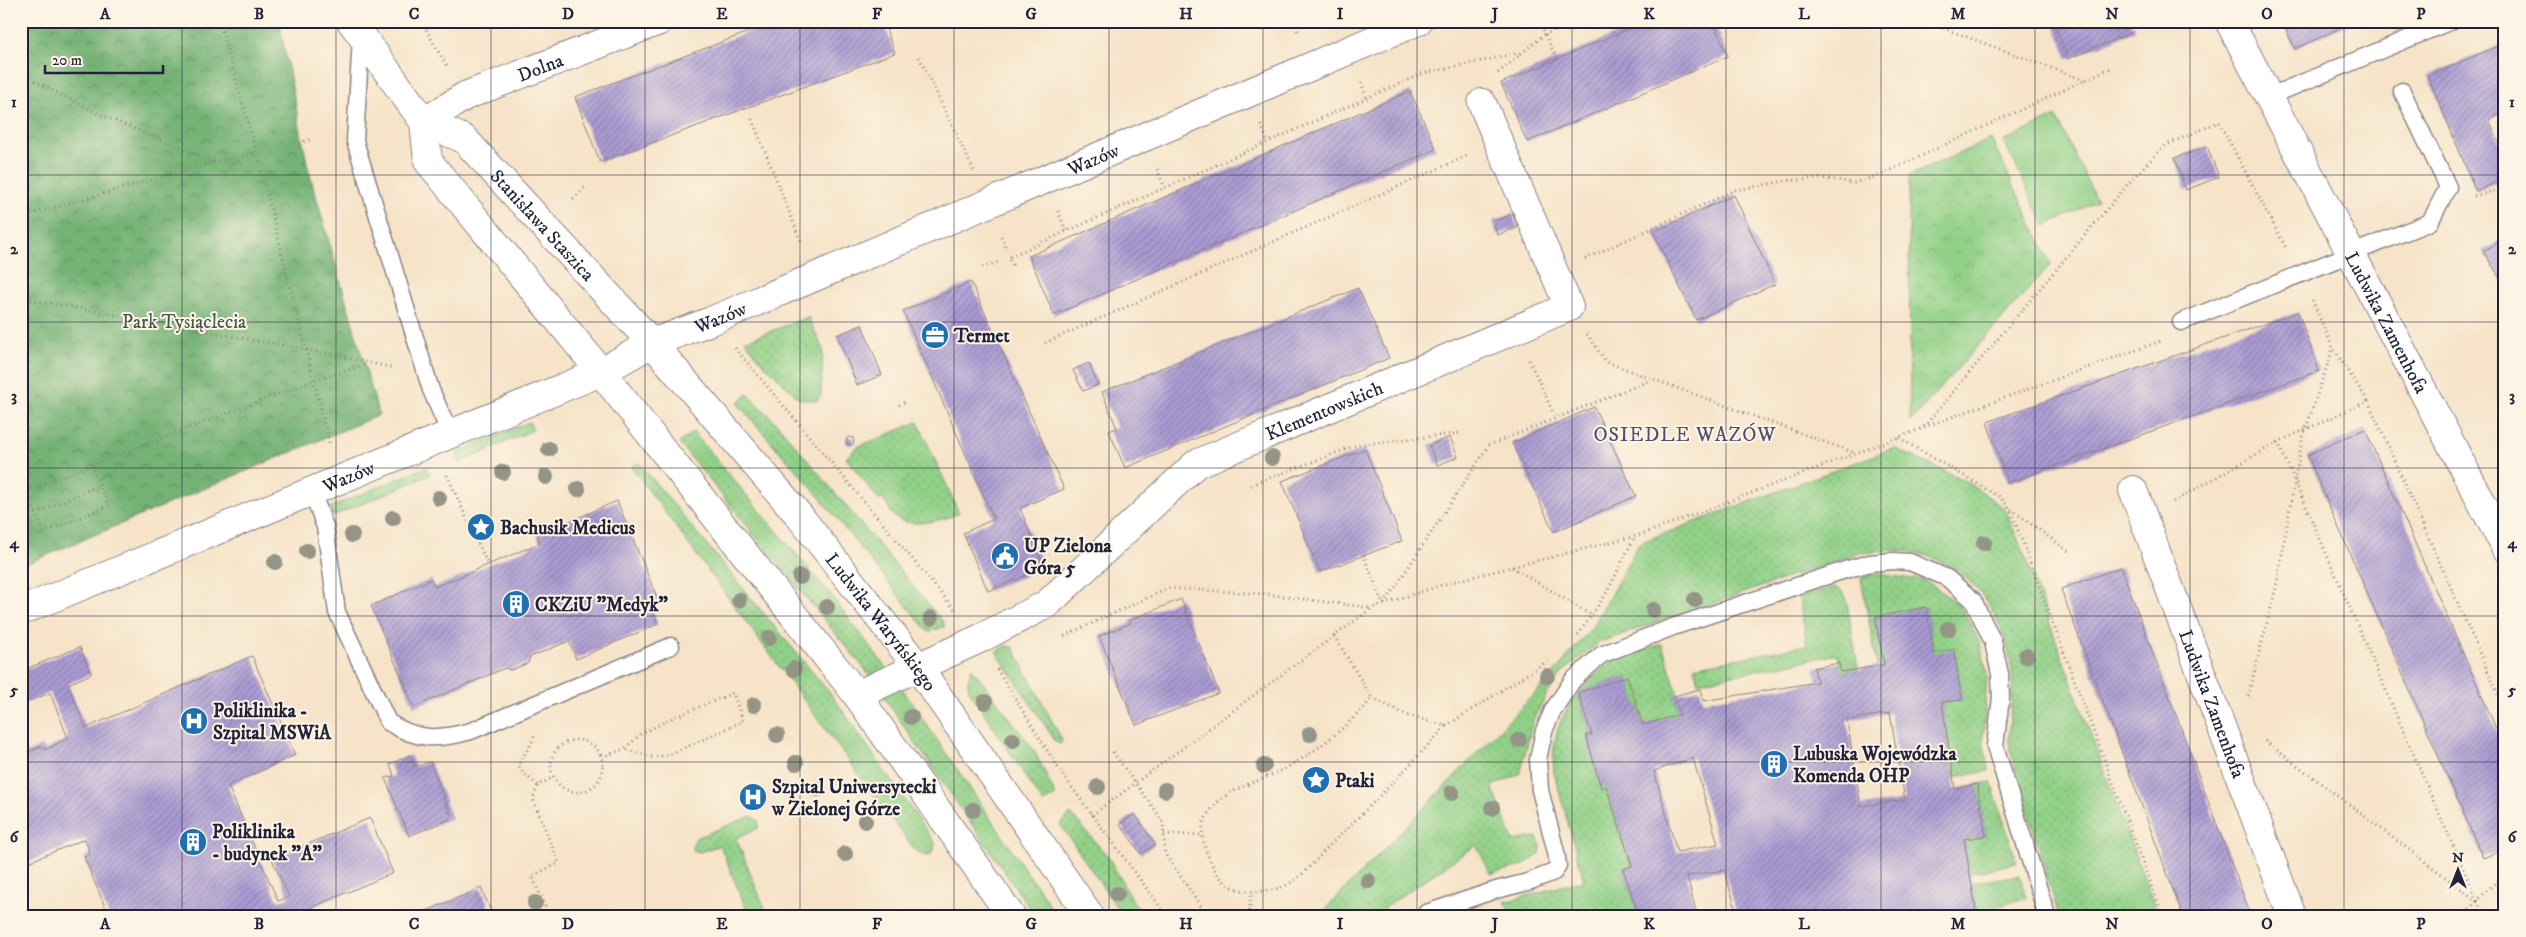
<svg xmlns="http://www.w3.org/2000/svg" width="2526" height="937" viewBox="0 0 2526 937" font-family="'IM FELL DW Pica',serif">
	<defs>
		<pattern id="grass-dots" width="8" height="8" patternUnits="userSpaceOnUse" patternTransform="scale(1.25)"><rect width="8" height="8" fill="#91d087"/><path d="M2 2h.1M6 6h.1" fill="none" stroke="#7db275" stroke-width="1.8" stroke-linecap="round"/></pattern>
		<pattern id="forest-crowns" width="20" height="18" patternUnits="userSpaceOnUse" patternTransform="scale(1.25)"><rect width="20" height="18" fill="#74b274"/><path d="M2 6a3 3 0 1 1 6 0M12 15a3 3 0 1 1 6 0" fill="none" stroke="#5f9060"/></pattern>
		<pattern id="park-crowns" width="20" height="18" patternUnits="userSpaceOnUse" patternTransform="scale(1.25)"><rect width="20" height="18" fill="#91d087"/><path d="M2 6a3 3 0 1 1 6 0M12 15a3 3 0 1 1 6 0" fill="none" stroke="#7db275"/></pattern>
		<pattern id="building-hatch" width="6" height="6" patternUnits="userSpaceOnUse" patternTransform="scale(1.25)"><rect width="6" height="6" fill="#aa9bd3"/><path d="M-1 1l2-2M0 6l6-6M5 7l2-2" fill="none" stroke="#8a7eac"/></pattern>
	</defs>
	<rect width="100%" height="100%" fill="#fcf5e5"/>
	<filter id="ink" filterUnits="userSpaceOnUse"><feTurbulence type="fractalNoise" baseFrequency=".02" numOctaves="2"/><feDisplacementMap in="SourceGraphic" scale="10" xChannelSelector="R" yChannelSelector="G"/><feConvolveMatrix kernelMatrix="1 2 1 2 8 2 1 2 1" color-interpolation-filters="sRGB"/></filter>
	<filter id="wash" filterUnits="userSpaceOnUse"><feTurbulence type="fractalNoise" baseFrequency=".0096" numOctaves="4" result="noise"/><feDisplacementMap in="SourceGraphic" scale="20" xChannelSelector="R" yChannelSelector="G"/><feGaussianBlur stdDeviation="1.12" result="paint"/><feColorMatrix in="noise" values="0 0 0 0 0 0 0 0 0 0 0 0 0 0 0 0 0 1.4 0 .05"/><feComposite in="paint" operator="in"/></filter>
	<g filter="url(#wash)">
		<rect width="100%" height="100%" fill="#f6e3c8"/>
		<g fill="url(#grass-dots)" stroke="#5a7961">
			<polygon points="808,317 823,349 821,395 817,401 798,398 762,362 745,341"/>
			<polygon points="748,394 779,426 944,623 944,627 928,632 817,494 737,403"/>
			<polygon points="529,422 533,430 460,463 456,453"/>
			<path d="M918 422 959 513C943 521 902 531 891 512 888 507 886 503 883 498L879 500 846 458 857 447Z"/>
			<polygon points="693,432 827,590 903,690 1057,916 1035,916 864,668 679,443"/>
			<path d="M1894 448 1968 482 2005 509 2025 557 2158 916H2059L2010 751C2006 724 2015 698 2012 671 2005 616 1973 566 1917 553 1898 548 1879 552 1860 553L1600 642 1563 672 1547 694 1533 720 1520 774 1492 786 1513 841 1537 837 1541 847 1540 854 1522 866 1491 874 1476 845 1372 916H1319L1549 679 1594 625 1639 543Z"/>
			<polygon points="639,463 833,697 935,843 934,850 929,856 920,854 914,849 633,469 633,466"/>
			<polygon points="426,467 430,475 331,517 331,507"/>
			<polygon points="1877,574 1927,581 1959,605 1971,625 1981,646 1987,675 1983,742 1989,771 1953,777 1942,702 1962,700 1954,650 1934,654 1926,607 1875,617 1884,665 1877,665 1861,578"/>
			<polygon points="1835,587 1842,591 1846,597 1858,668 1841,672 1838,654 1698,682 1694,667 1807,645 1799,597"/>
			<path d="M1662 644 1678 695 1674 696 1680 714 1643 725 1627 676 1578 693 1592 735H1587L1606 786 1632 866 1623 869 1639 916H1511L1505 902 1584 880 1554 773C1550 737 1562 709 1588 683 1594 677 1600 668 1608 664 1624 655 1644 650 1662 644Z"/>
			<polygon points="1007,646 1013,647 1062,740 1060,744 1056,742 996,651"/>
			<polygon points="972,668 1035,752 1056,796 1043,803 969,690 968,680"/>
			<polygon points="1991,782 2017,863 1970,873 1964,839 1986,836 1977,784"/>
			<polygon points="1071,814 1109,858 1130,897 1143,916 1123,916 1060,824"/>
			<polygon points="751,816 759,821 758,828 736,838 768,916 749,916 720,845 700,852 693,850 692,847 696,838"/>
			<polygon points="2019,875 2026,897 1977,914 1972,883"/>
		</g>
		<polygon fill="url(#forest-crowns)" stroke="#4b6a58" points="21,21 279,21 308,168 379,415 21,566"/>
		<polygon fill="url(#park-crowns)" stroke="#5a7961" points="1991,139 2051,264 1910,422 1909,176"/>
		<polygon fill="#91d087" stroke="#5a7961" points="2056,116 2097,201 2045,226 2004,141"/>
		<g id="blocks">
			<g fill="url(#building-hatch)" fill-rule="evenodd">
				<polygon points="778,21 883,21 895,53 600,162 575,97"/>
				<polygon points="1647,21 1713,21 1728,56 1527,142 1501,83"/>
				<polygon points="2053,21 2130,21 2135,31 2068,59"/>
				<polygon points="2282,21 2354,21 2295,49"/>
				<polygon points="2505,43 2505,112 2489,119 2505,158 2505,179 2476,191 2428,76"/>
				<polygon points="1410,91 1436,149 1054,315 1029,256"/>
				<polygon points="2207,146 2219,177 2186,190 2175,158"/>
				<polygon points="1734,195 1775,284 1696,320 1653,232"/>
				<polygon points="1513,214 1517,228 1497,235 1493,221"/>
				<polygon points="2505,237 2505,286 2483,251"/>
				<polygon points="971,282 1064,489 1020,508 1044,568 988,591 963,533 994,519 903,311"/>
				<polygon points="1358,288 1389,358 1125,468 1109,431 1117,428 1102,392"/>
				<polygon points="2298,312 2319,371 2008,483 1987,422"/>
				<polygon points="862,325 882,375 857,385 837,335"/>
				<polygon points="1089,363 1098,385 1083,391 1073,370"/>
				<polygon points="1594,407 1636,496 1554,532 1512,443"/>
				<polygon points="2365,429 2505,749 2505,849 2483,858 2307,455"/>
				<circle cx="850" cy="441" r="4"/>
				<polygon points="1450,437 1458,457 1437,465 1429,445"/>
				<polygon points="1365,449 1402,541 1320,572 1282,481"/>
				<polygon points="617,501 659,602 651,606 658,624 576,659 569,641 530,657 528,663 511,670 505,668 414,707 371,606 431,579 435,587 540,543 537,535"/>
				<polygon points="2121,567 2251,916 2183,916 2061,589"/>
				<polygon points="1181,599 1219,693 1136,725 1099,636 1131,623 1130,620"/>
				<path d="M1926 607 1934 654 1954 649 1962 700 1942 702 1955 789 1977 784 1986 836 1964 839 1977 916H1738L1724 870 1687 876 1697 916H1639L1623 869 1632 866 1606 786 1601 788 1586 735H1592L1578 693 1627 676 1643 725 1680 714 1674 696 1700 689 1703 701 1817 682 1814 668 1839 663 1841 672 1884 665 1875 617ZM1890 713 1905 800 1861 806 1847 720ZM1693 758 1718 844 1677 852 1654 771Z"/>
				<polygon points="80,647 91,674 68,684 86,728 252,656 295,755 228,786 278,901 289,897 272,859 370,818 393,873 291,916 109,916 84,857 90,854 85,839 21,865 21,755 42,746 45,750 68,738 50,693 24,703 21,698 21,671"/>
				<polygon points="410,755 415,767 430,762 452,818 409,836 385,778 394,776 390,764"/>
				<polygon points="1135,814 1155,844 1141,854 1120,824"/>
				<polygon points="481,888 493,916 415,916"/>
			</g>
		</g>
	</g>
	<g filter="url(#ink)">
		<use href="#blocks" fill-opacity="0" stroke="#8c8282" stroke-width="1"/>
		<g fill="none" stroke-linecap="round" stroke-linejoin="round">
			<defs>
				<g id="service">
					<polyline points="361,37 355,141 431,390 451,436"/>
					<polyline points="2268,97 2451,21"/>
					<polyline points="2181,322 2430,222 2448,187 2402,91"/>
					<path d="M312 491 325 527 337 612 388 722C418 741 438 740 471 731L671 646"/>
					<polyline points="1426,913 1496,890 1528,882 1554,872 1558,865 1556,852 1540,790 1538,759 1544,731 1553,710 1573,680 1601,655 1673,627 1845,570 1870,563 1893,561 1910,562 1947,578 1973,600 1993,642 2000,674 2001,698 1995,746 2047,916"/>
				</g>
				<g id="minor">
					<path id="s1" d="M2229 21 2505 547"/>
					<path id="s2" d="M424 122 465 96 659 21"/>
					<path id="s3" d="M2133 490 2292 916"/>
					<path id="s4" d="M21 611 601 372 652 343 711 321 1418 21"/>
					<path id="s5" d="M857 695 979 639 1047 604 1196 464 1569 307 1482 103"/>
				</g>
				<g id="tertiary">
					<polyline points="351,21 424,122 428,161 601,372 857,695 1011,916"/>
					<path id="s6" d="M424 122 464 139 652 343 797 513 918 667 1090 916"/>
				</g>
			</defs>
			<use href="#service" stroke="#8c8282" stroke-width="19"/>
			<use href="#minor" stroke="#8c8282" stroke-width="30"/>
			<use href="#tertiary" stroke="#8c8282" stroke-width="30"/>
			<g stroke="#8c8282" stroke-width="3" stroke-dasharray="1 4" stroke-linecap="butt">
				<polyline points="219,21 257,153 330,446"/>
				<polyline points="421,21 448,68"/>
				<polyline points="1293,21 1298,32"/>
				<polyline points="1539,21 1557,59"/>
				<polyline points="1924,21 2084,80"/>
				<polyline points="919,57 974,171"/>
				<polyline points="1498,73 1545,34 1578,21"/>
				<polyline points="21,74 99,114 214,162"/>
				<polyline points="1361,82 1367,99"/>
				<polyline points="752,119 802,244"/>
				<polyline points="1261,125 1268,142"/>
				<polyline points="294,144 312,139"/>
				<polyline points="1157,169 1165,188"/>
				<polyline points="2474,196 2505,188"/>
				<polyline points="573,199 586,186"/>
				<polyline points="1058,211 1066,231"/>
				<polyline points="21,217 215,162 257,153"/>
				<polyline points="1001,236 1007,250"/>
				<polyline points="1585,259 1735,190 1786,181 1822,178 1854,183 1880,175 2113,67"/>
				<polyline points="1013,265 1009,257 1421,74 1523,52"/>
				<polyline points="982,267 999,262"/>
				<polyline points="21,298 304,349 394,368"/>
				<polyline points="1587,334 1606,362 1855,453"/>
				<polyline points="1045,343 1467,156"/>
				<polyline points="735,348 956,611"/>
				<polyline points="1529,360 1556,419"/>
				<polyline points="2368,401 2505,710"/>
				<polyline points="899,405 905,402"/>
				<polyline points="1924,427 2161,341"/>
				<polyline points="1899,438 2000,497 2010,509 2163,916"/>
				<polyline points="447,475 488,565"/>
				<polyline points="1251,485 1357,445 1461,433"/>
				<polyline points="25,490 44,532 109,506 91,465"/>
				<polyline points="21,492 312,381 368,364"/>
				<polyline points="2173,502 2278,442 2368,401 2333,348"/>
				<polyline points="2011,509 2068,551"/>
				<polyline points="36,513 100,485"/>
				<polyline points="1363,554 1383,604"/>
				<polyline points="1512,567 1591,615"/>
				<polyline points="1384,604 1489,445 1651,380"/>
				<polyline points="1578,635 1606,594 1635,536"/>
				<polyline points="1064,636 1169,588 1266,594 1371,608"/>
				<path d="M1334 636 1372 698C1350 725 1310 757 1278 772 1253 784 1223 789 1208 814 1200 826 1202 838 1206 850 1210 862 1215 873 1225 882 1239 896 1276 893 1292 882 1307 872 1320 855 1333 842 1372 805 1409 766 1446 726L1407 715 1372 698"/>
				<polyline points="997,669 1060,771 1167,916"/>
				<polyline points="2248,696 2276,588 2302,440 2333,348 2312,300"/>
				<polyline points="1446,726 1551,659"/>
				<path d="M534 736C526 763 503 760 538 785"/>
				<circle cx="577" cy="766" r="26"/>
				<polyline points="2265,741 2477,901 2278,442"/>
				<polyline points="1113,752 1157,813 1163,823 1165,854 1208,916"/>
				<polyline points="602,757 624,749 641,734 668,720 733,693 743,721 669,755 652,757 624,749"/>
				<polyline points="1092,815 1372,608 1448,583 1643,534 1923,428 2133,178 2164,146 2219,122 2287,250"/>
				<polyline points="1164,834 1201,835"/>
				<polyline points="2477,901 2484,916"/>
				<polyline points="549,916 532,876 559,863 533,799 538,785 554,777"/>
				<polyline points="1248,916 1252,892"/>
				<polyline points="2462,916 2505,873"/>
			</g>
			<use href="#service" stroke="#fff" stroke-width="16"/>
			<use href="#minor" stroke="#fff" stroke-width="28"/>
			<use href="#tertiary" stroke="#fff" stroke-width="28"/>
		</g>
		<g fill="#949587">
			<circle cx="549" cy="449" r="8"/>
			<circle cx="1272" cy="458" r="8"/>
			<circle cx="503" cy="472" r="8"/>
			<circle cx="546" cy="477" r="8"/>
			<circle cx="578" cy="489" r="8"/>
			<circle cx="439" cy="498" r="8"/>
			<circle cx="393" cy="518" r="8"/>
			<circle cx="352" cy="535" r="8"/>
			<circle cx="1984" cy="543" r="8"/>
			<circle cx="307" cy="551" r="8"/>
			<circle cx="275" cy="562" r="8"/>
			<circle cx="800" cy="577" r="8"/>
			<circle cx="739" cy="600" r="8"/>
			<circle cx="1695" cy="600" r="8"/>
			<circle cx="827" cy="607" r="8"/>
			<circle cx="1653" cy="610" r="8"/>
			<circle cx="931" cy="618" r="8"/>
			<circle cx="1948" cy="629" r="8"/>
			<circle cx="769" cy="638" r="8"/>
			<circle cx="2026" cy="656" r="8"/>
			<circle cx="794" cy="669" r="8"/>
			<circle cx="1547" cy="676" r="8"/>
			<circle cx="985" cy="702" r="8"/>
			<circle cx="754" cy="705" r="8"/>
			<circle cx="911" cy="717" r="8"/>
			<circle cx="1310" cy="734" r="8"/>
			<circle cx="777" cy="735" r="8"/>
			<circle cx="1013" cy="740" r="8"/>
			<circle cx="1519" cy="740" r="8"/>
			<circle cx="796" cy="763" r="8"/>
			<circle cx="1264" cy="766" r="8"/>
			<circle cx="1098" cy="787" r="8"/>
			<circle cx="818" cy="789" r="8"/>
			<circle cx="1165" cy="790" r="8"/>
			<circle cx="1452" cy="793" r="8"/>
			<circle cx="1492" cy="808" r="8"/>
			<circle cx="973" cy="810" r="8"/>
			<circle cx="865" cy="821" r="8"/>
			<circle cx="845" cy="854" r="8"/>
			<circle cx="1368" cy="881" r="8"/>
			<circle cx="1117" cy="894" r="8"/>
			<circle cx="535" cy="903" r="8"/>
		</g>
	</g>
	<path fill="none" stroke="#22223b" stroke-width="1" stroke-opacity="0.55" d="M182 21V916M336 21V916M491 21V916M645 21V916M800 21V916M954 21V916M1109 21V916M1263 21V916M1417 21V916M1572 21V916M1726 21V916M1881 21V916M2035 21V916M2190 21V916M2344 21V916M21 175H2505M21 322H2505M21 468H2505M21 616H2505M21 762H2505"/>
	<defs>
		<symbol id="office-disc" viewBox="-11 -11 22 22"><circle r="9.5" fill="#1f6fb2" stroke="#fcf5e5"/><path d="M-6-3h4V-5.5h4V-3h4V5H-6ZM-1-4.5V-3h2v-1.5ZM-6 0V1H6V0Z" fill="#fff"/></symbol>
		<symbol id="sight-disc" viewBox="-11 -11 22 22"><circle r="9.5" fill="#1f6fb2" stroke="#fcf5e5"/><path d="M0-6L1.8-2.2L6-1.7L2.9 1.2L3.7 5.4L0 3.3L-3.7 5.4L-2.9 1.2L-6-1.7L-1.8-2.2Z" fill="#fff"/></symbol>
		<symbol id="civic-disc" viewBox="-11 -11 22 22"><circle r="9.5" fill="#1f6fb2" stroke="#fcf5e5"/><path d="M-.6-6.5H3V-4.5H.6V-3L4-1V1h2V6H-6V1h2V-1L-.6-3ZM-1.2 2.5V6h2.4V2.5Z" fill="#fff"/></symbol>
		<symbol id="building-disc" viewBox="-11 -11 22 22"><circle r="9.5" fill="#1f6fb2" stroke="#fcf5e5"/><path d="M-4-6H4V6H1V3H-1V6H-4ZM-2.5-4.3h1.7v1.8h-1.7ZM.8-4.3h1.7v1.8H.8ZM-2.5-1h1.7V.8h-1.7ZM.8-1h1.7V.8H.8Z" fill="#fff"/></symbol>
		<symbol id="hospital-disc" viewBox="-11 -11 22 22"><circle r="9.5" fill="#1f6fb2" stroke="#fcf5e5"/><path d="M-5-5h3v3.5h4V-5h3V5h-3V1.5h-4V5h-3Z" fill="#fff"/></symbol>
	</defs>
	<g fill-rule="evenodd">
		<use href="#office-disc" x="919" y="319" width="32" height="32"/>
		<use href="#sight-disc" x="465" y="511" width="32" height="32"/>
		<use href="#civic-disc" x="989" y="540" width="32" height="32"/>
		<use href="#building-disc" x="500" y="588" width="32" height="32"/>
		<use href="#hospital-disc" x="178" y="705" width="32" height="32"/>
		<use href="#building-disc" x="1758" y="748" width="32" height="32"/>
		<use href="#sight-disc" x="1300" y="764" width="32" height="32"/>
		<use href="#hospital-disc" x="737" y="781" width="32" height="32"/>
		<use href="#building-disc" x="177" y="826" width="32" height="32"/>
	</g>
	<g text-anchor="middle" stroke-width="4" stroke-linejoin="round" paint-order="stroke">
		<g font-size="19" fill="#22223b" stroke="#fcf5e5">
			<text dy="7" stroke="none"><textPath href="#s2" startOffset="129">Dolna</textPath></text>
			<text dy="7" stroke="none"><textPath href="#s4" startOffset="1164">Wazów</textPath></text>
			<text dy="7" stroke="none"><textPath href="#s6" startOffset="160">Stanisława Staszica</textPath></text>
			<text dy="7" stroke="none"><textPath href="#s4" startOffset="759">Wazów</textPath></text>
			<text dy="7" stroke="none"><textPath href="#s1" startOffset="340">Ludwika Zamenhofa</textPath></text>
			<text dy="7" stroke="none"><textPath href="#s5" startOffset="554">Klementowskich</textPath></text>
			<text dy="7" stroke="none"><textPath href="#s4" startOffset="354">Wazów</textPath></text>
			<text dy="7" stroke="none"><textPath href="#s6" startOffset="682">Ludwika Waryńskiego</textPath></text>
			<text dy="7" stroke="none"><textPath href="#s3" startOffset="228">Ludwika Zamenhofa</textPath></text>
		</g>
		<g font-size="19" fill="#435652" stroke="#fcf5e5">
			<text x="184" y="328">Park Tysiąclecia</text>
		</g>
		<g font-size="19" font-weight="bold" fill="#22223b" stroke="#fcf5e5" text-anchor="start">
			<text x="954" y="342">Termet</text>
			<text x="500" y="534">Bachusik Medicus</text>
			<text x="1024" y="552">UP Zielona<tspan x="1024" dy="22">Góra 5</tspan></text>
			<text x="535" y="611">CKZiU "Medyk"</text>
			<text x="213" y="717">Poliklinika -<tspan x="213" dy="22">Szpital MSWiA</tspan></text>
			<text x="1793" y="760">Lubuska Wojewódzka<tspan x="1793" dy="22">Komenda OHP</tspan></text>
			<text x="1335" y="787">Ptaki</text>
			<text x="772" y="793">Szpital Uniwersytecki<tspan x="772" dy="22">w Zielonej Górze</tspan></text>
			<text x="212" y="838">Poliklinika<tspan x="212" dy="22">- budynek "A"</tspan></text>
		</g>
		<g font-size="20" letter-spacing="1" fill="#524c70" stroke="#fcf5e5">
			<text x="1685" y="441">OSIEDLE WAZÓW</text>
		</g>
	</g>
	<rect width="2526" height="937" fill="none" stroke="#fcf5e5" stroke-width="55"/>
	<g transform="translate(2458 870)" stroke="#fcf5e5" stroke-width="4" paint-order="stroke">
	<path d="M0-4L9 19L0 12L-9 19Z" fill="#22223b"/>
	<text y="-8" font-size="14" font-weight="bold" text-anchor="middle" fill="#22223b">N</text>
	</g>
	<path d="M45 65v8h118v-8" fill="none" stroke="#22223b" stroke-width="2.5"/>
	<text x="52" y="65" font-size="15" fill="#22223b" stroke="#fcf5e5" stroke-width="4" paint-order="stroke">20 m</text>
	<rect x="28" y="28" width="2470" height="882" fill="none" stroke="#22223b" stroke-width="2"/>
	<g font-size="16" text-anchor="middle" font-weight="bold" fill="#22223b">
		<text x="105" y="19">A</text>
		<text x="259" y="19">B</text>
		<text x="414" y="19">C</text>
		<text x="568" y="19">D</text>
		<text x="722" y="19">E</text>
		<text x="877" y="19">F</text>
		<text x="1031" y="19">G</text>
		<text x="1186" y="19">H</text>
		<text x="1340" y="19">I</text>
		<text x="1495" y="19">J</text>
		<text x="1649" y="19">K</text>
		<text x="1804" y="19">L</text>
		<text x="1958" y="19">M</text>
		<text x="2112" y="19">N</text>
		<text x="2267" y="19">O</text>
		<text x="2421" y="19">P</text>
		<text x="14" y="107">1</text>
		<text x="2512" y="107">1</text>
		<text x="14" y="254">2</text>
		<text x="2512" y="254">2</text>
		<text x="14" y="401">3</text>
		<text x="2512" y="401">3</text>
		<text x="14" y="548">4</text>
		<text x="2512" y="548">4</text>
		<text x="14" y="695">5</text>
		<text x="2512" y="695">5</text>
		<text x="14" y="842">6</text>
		<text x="2512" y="842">6</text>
		<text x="105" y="929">A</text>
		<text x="259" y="929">B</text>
		<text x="414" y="929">C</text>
		<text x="568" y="929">D</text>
		<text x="722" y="929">E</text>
		<text x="877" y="929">F</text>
		<text x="1031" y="929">G</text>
		<text x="1186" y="929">H</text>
		<text x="1340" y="929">I</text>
		<text x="1495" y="929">J</text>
		<text x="1649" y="929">K</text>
		<text x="1804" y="929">L</text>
		<text x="1958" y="929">M</text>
		<text x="2112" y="929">N</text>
		<text x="2267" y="929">O</text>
		<text x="2421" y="929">P</text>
	</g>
</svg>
